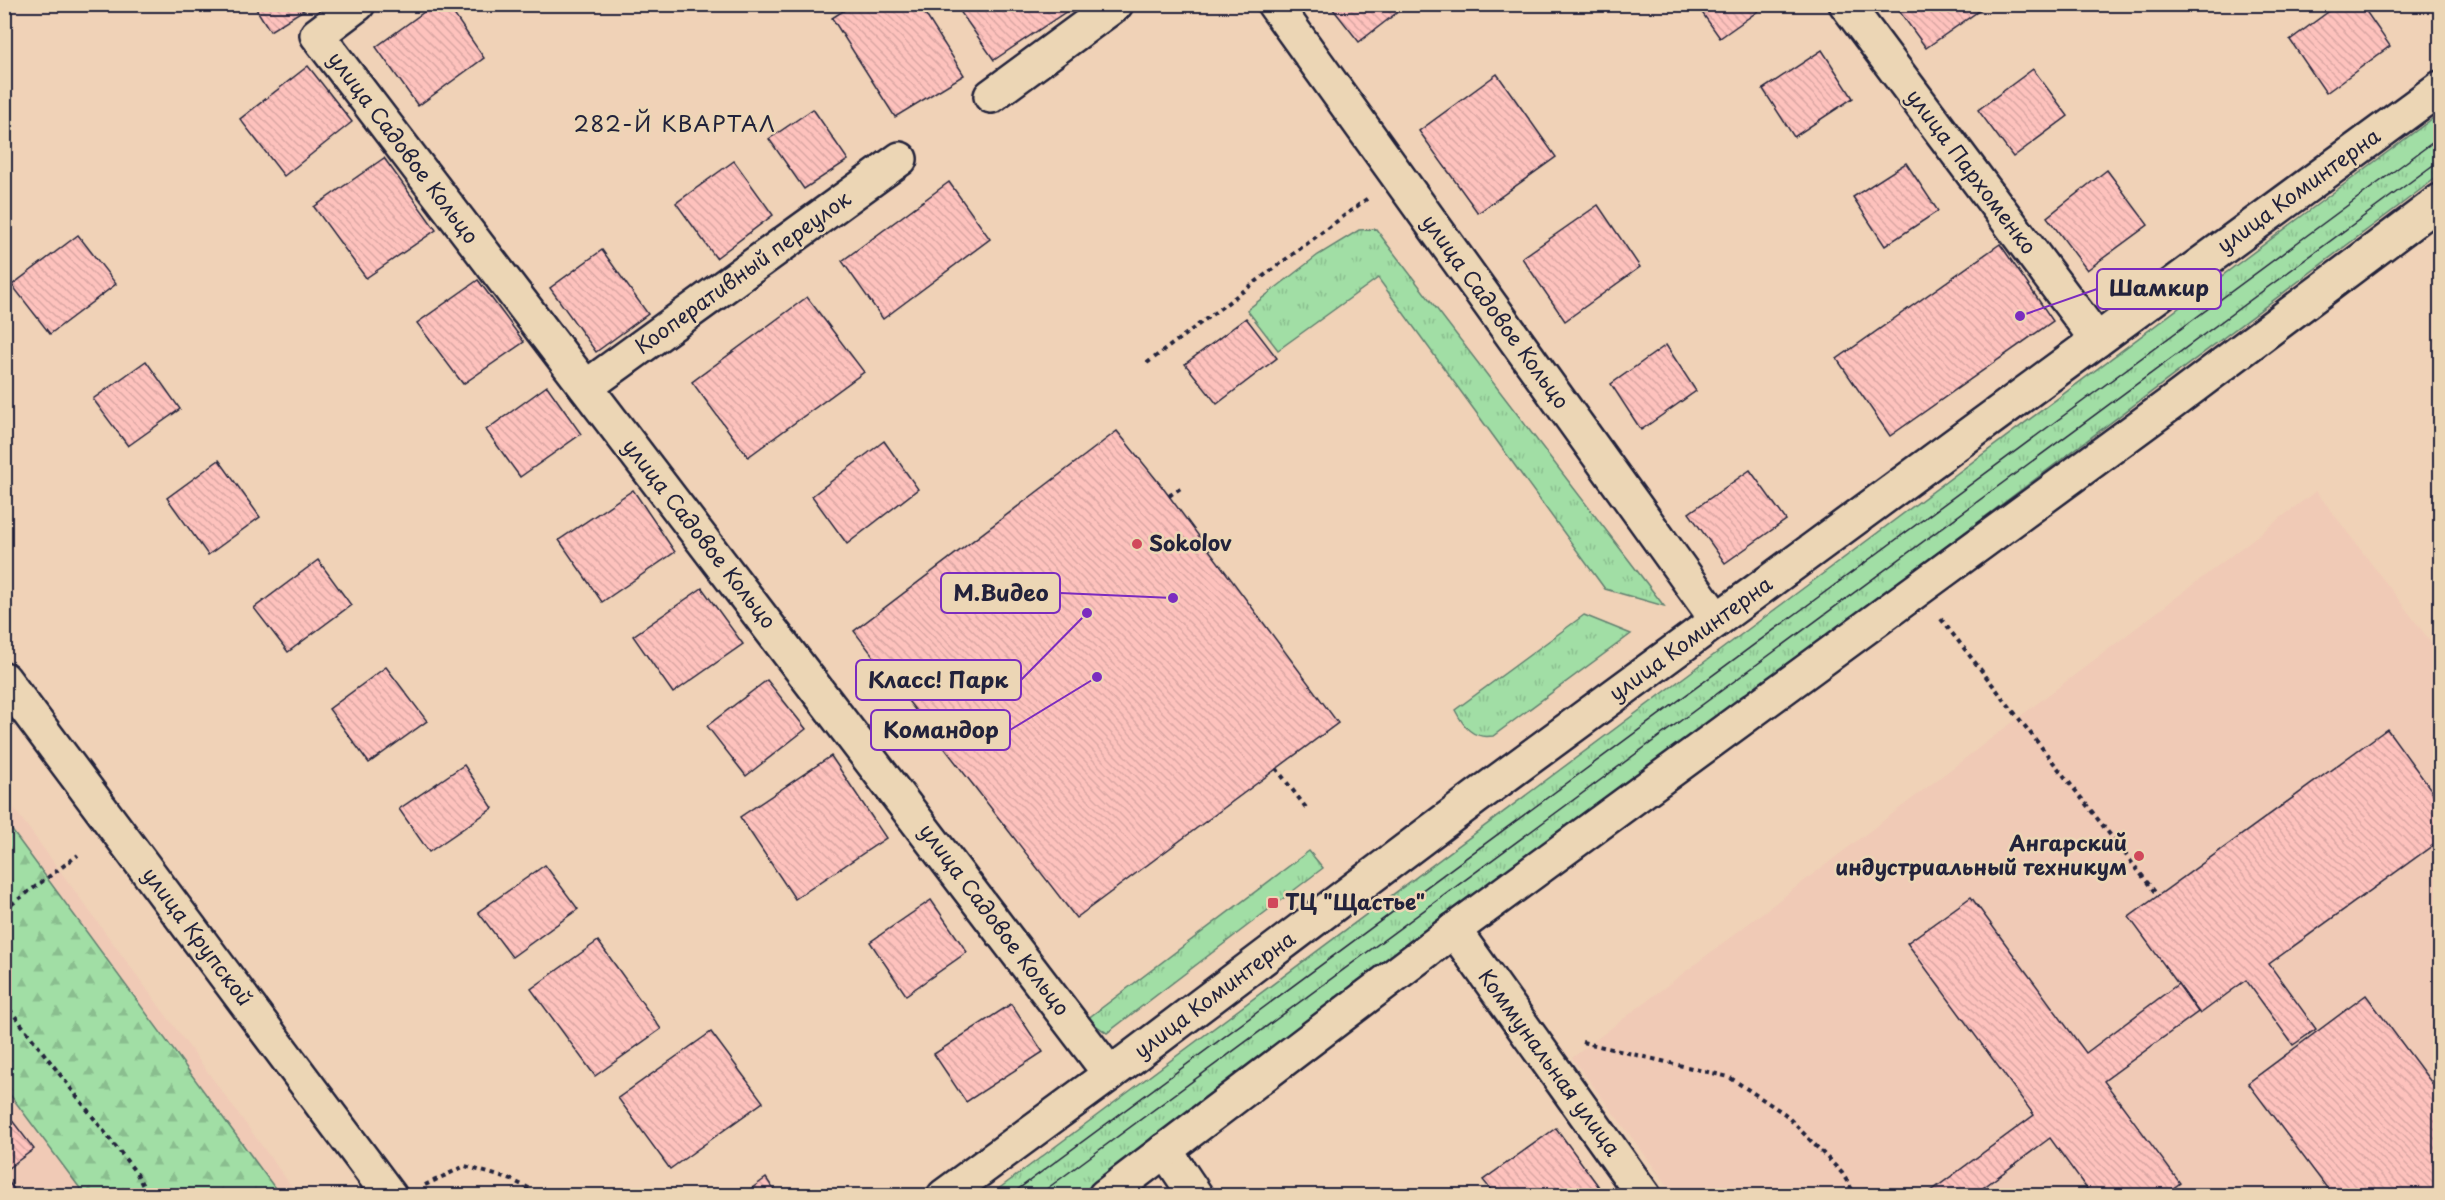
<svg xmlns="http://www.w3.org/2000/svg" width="2445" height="1200" viewBox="0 0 2445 1200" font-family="'Playpen Sans',sans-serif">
	<defs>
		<pattern id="grass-tufts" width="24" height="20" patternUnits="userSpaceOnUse" patternTransform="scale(1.5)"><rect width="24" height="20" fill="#a1dea5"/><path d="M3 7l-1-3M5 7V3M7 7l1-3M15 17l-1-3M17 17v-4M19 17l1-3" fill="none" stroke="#8abe8f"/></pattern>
		<pattern id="forest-firs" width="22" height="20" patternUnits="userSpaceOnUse" patternTransform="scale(1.5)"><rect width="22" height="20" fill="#a1dea5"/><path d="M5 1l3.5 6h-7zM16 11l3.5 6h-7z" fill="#8abe8f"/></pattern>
		<pattern id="building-back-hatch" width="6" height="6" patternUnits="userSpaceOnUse" patternTransform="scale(1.5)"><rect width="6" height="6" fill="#fec2bd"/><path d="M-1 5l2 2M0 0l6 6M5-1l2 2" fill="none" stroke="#d9a6a3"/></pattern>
	</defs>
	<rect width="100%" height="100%" fill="#f0d2b7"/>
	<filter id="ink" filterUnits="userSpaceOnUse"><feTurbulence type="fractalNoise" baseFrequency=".0167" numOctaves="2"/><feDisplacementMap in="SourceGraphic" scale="12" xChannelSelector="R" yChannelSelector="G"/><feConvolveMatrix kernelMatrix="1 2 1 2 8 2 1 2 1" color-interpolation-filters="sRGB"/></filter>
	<g filter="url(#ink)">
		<g fill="#f0cab6">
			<polygon points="2316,491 2440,654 2440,1195 1675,1195 1572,1058"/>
			<polygon points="5,796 298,1195 5,1195"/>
		</g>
		<g fill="url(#grass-tufts)" stroke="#628070" stroke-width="1.5">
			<polygon points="2440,113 2440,175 1083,1195 989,1196"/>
			<polygon points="1376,229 1387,244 1664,606 1605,589 1378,278 1278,350 1247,310 1318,255 1359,230"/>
			<path d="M1584 615 1631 634 1493 736C1472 739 1464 727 1455 710Z"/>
			<polygon points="1309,851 1323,868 1107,1033 1087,1019"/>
		</g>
		<polygon fill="url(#forest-firs)" stroke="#628070" stroke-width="1.5" points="5,821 280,1195 85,1195 5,1088"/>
		<g fill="url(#building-back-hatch)" stroke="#22223b" stroke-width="1.5">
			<polygon points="253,4 313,4 270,31"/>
			<polygon points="435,4 447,4 484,58 418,106 376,47"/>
			<polygon points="854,4 919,4 964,75 895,117 832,18"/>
			<polygon points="955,4 1063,4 1067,11 994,60"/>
			<polygon points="1329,4 1408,4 1359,42"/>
			<polygon points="1696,4 1768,4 1720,38"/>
			<polygon points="1894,4 1987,4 1987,5 1926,48"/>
			<polygon points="2339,4 2361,4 2390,46 2326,93 2290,40"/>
			<polygon points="1822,50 1853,98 1794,137 1763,89"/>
			<polygon points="308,66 352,122 284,176 240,119"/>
			<polygon points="2033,69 2068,116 2013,157 1978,110"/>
			<polygon points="1497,74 1556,157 1478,213 1419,131"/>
			<polygon points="813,109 848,160 804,189 769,139"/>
			<polygon points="384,158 436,230 366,278 314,207"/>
			<polygon points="734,161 773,215 716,258 676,203"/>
			<polygon points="1906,163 1938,211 1885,246 1853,197"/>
			<polygon points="2107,170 2148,225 2087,270 2047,217"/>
			<polygon points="949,182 990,239 883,319 842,261"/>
			<polygon points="1598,205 1640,267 1565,321 1522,258"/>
			<polygon points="78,235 116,284 50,334 12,285"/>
			<polygon points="2000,244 2053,321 1890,436 1837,359"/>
			<polygon points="602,250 648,314 596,352 550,288"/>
			<polygon points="478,280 524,342 463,384 417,323"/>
			<polygon points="807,297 864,372 748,457 692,382"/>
			<polygon points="1246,318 1277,358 1217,404 1185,364"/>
			<polygon points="1666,345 1696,391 1641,430 1611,384"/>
			<polygon points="146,361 180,409 128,446 93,399"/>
			<polygon points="547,386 581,434 520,477 486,430"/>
			<polygon points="1117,431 1160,484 1338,723 1076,918 854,631"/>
			<polygon points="884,441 918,489 847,544 812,496"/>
			<polygon points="219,460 260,517 208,555 167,498"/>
			<polygon points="1750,470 1786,520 1725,563 1689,513"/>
			<polygon points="633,490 675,552 602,602 559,540"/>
			<polygon points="318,560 351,605 288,652 254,608"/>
			<polygon points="702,588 743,644 673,693 633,636"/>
			<polygon points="386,667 427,721 369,763 329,709"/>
			<polygon points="767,680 806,729 746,776 707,726"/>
			<polygon points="2387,729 2440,802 2440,840 2269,964 2316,1029 2293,1045 2246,980 2200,1014 2129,917"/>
			<polygon points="831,756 886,838 795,899 740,817"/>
			<polygon points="464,765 493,808 429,852 399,809"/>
			<polygon points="545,865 578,909 512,957 478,912"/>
			<polygon points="1971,897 2086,1053 2178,984 2198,1012 2104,1081 2180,1183 2163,1196 2092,1196 2050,1138 1972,1196 1933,1196 1930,1192 2034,1115 1907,943"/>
			<polygon points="931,900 967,952 906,995 870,942"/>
			<polygon points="598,941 661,1029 595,1076 531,989"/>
			<polygon points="2366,995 2440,1094 2440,1196 2333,1196 2248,1083"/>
			<polygon points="1011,1004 1043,1052 966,1102 934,1054"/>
			<polygon points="711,1032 763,1102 670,1169 618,1098"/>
			<polygon points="4,1110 34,1149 4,1171"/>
			<polygon points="1556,1128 1602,1191 1597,1196 1496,1196 1483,1180"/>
			<polygon points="4,1176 19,1196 4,1196"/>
			<polygon points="766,1178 778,1196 741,1196"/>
		</g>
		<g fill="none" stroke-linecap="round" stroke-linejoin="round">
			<defs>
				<g id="minor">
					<polyline points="358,4 317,35 1110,1074"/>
					<polyline points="1274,4 1717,620"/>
					<polyline points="1846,4 2097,340"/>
					<polyline points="991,96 1116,4"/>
					<polyline points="586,387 900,159"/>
					<polyline points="4,679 390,1196"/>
					<polyline points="1454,930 1644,1196"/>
					<polyline points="1165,1150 1196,1196"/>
					<polyline points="944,1196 1110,1074 1475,798 2440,88"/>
					<polyline points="1105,1196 1454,930 2169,405 2440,201"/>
				</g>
			</defs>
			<use href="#minor" stroke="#22223b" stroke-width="38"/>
			<g stroke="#22223b" stroke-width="4" stroke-dasharray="4.5 4.5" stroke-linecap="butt">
				<polyline points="1147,363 1368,198"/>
				<polyline points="1169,496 1182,487"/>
				<polyline points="1941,619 2158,896"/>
				<polyline points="1276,768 1307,809"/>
				<polyline points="4,910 78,855"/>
				<polyline points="4,1002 137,1174 148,1196"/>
				<polyline points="1582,1042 1729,1077 1785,1114 1842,1173 1856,1196"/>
				<polyline points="425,1185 465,1166 512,1180 545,1196"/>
			</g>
			<use href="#minor" stroke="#ecd6b5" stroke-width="33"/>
			<g stroke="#22223b" stroke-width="1.5">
				<polyline points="1009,1196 2440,137"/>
				<polyline points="1037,1196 2440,160"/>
			</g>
		</g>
	</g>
	<g fill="#d1495b" stroke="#ecd6b5" stroke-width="2">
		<circle cx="1137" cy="544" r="6"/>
		<circle cx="2139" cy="856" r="6"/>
		<rect x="1267" y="897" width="12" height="12" rx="3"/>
	</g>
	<g text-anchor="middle" stroke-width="5" stroke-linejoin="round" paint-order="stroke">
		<g font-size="21" fill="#22223b" stroke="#ecd6b5">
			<text transform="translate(403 148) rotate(53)" y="7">улица Садовое Кольцо</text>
			<text transform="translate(1971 172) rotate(53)" y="7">улица Пархоменко</text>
			<text transform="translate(2299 191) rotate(-36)" y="7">улица Коминтерна</text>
			<text transform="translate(743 273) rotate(-36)" y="7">Кооперативный переулок</text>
			<text transform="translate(1495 312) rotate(54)" y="7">улица Садовое Кольцо</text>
			<text transform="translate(699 534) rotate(52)" y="7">улица Садовое Кольцо</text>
			<text transform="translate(1691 639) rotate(-36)" y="7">улица Коминтерна</text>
			<text transform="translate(994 920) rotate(53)" y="7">улица Садовое Кольцо</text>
			<text transform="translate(197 937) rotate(53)" y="7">улица Крупской</text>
			<text transform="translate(1215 995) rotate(-37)" y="7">улица Коминтерна</text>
			<text transform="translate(1549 1063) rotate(54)" y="7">Коммунальная улица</text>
		</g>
		<g font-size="21" font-weight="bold" fill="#22223b" stroke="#ecd6b5" text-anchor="start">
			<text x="1149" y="551">Sokolov</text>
			<text x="2127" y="851" text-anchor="end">Ангарский<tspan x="2127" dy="24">индустриальный техникум</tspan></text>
			<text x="1285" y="910">ТЦ "Щастье"</text>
		</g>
		<g font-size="22" letter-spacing="1.5" fill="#22223b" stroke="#ecd6b5">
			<text x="675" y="132">282-Й КВАРТАЛ</text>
		</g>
	</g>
	<path fill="none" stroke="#7b2cbf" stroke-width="2" d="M2020 316L2097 289M1173 598L1060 593M1087 613L1021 680M1097 677L1010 730"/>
	<g fill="#7b2cbf" stroke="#ecd6b5" stroke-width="2">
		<circle cx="2020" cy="316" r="6"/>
		<circle cx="1173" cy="598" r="6"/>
		<circle cx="1087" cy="613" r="6"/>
		<circle cx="1097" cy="677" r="6"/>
	</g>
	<g fill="#ecd6b5" stroke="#7b2cbf" stroke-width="2">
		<rect x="2097" y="269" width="124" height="40" rx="6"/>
		<rect x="941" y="573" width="119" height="40" rx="6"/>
		<rect x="856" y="660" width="165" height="40" rx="6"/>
		<rect x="871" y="710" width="139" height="40" rx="6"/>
	</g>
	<g font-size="22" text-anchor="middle" font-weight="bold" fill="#22223b">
		<text x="2159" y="296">Шамкир</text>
		<text x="1001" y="601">М.Видео</text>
		<text x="938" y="688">Класс! Парк</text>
		<text x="941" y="738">Командор</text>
	</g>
	<rect width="2445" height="1200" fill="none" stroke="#ecd6b5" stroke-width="24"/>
	<rect x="12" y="12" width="2421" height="1176" fill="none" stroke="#22223b" stroke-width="2" filter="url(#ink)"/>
</svg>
